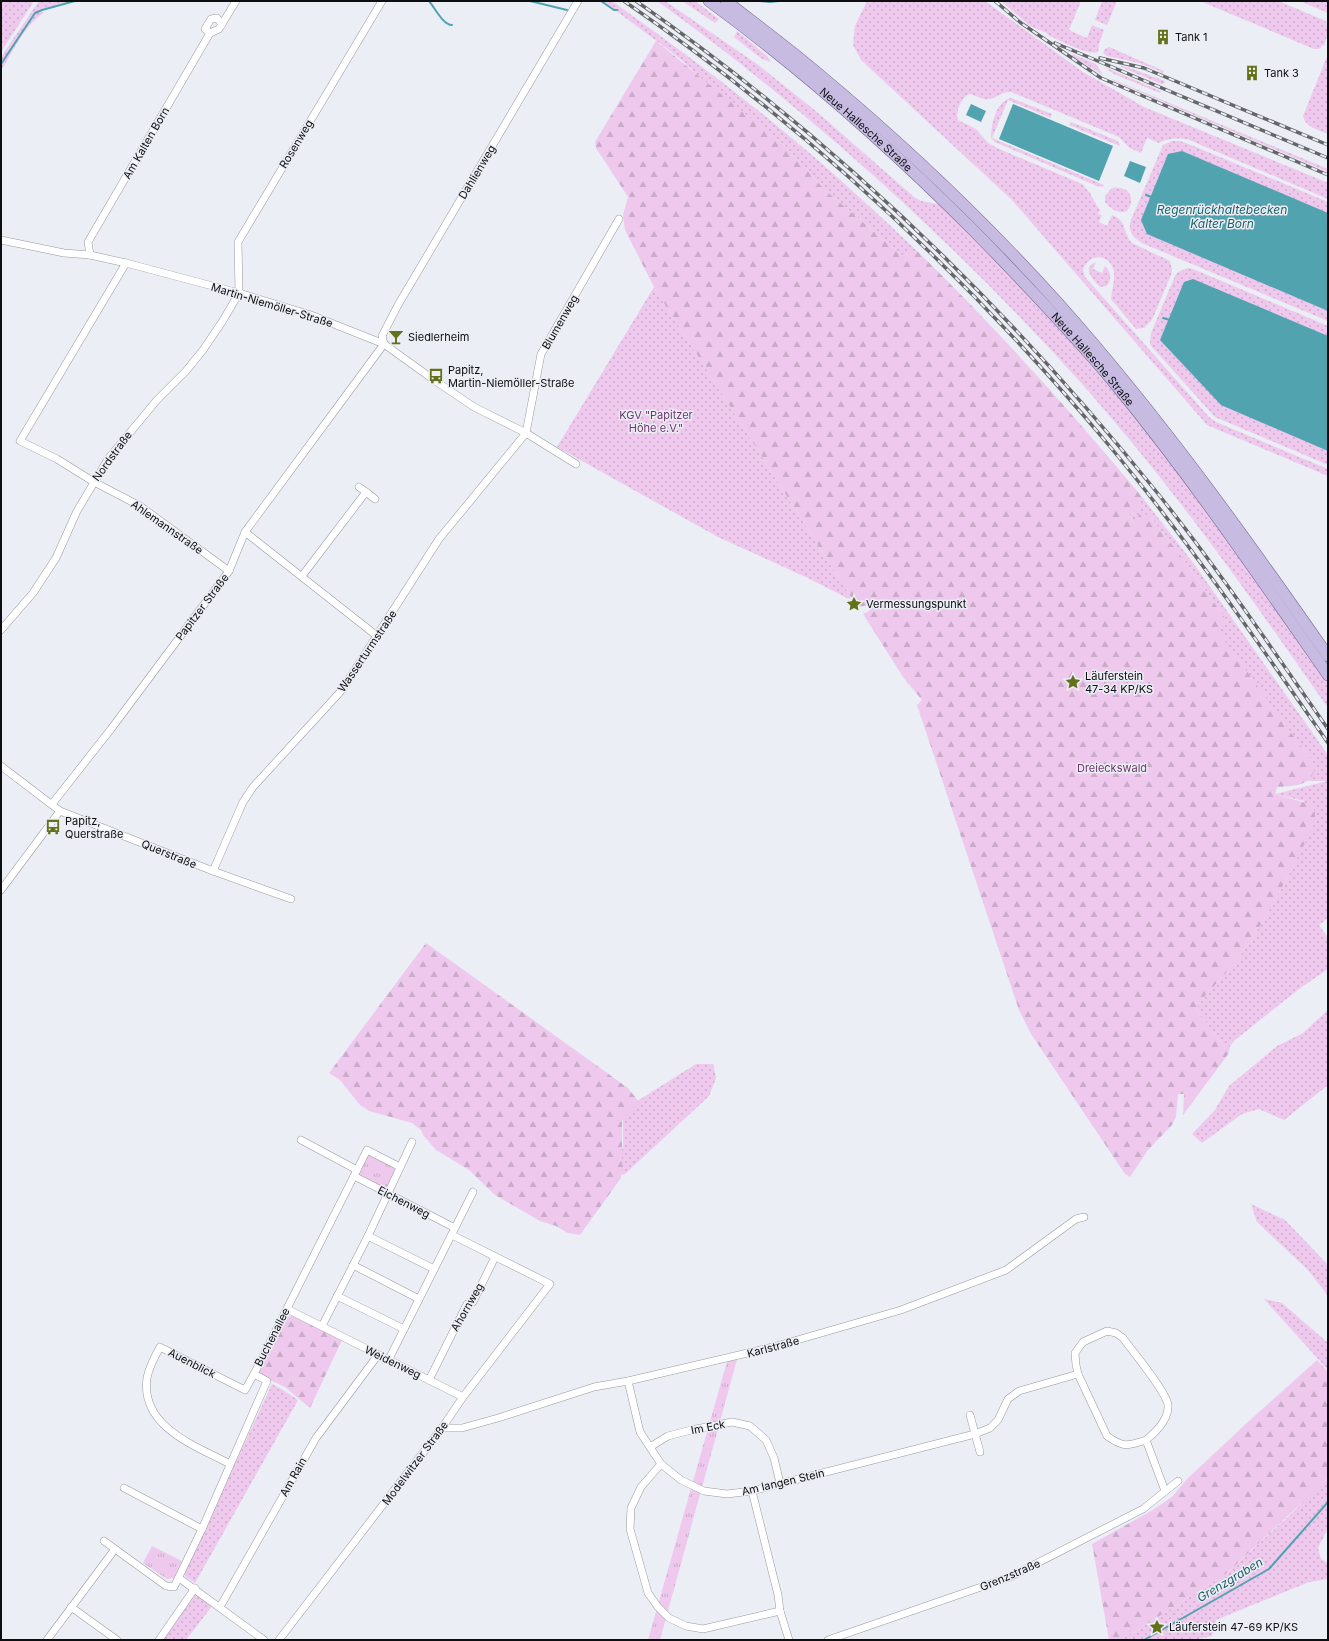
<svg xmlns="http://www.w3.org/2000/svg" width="1329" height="1641" viewBox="0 0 1329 1641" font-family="Inter,sans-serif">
	<defs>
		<pattern id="grass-dots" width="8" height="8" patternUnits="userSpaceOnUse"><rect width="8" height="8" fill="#eec9ed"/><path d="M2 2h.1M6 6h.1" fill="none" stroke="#cbabca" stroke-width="1.8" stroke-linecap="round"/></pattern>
		<pattern id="forest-firs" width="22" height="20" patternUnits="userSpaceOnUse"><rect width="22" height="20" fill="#eec9ed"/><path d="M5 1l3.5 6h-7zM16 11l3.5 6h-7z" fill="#cbabca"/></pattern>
		<pattern id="park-tufts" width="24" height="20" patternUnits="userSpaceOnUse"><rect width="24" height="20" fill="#eec9ed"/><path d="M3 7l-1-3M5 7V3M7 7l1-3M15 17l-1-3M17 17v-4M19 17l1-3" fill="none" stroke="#cbabca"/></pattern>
	</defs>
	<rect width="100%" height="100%" fill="#ebeef4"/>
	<g fill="url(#grass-dots)">
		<polygon points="1,1 34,1 1,52"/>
		<path d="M39 1H71L39 10 44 13C25 24 12 53 1 71V57Z"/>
		<path d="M603 1H612C672 44 732 88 788 135 833 172 875 211 917 251L903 256 825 190 785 146 709 85 678 57Z"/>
		<path d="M657 1H665L757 64 817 112 914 197 921 201 943 205 1046 313 1128 408 1187 483 1328 682V708C1253 600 1177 492 1090 393 960 247 815 115 657 1Z"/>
		<polygon points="682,1 695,1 719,19 715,23"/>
		<path d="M867 1H985L1083 72 1144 107 1328 183V199L1187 139C1176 138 1169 138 1159 143L1147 138 1141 153 1130 148 1119 137 1011 92C1002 91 997 98 989 99 981 100 976 95 969 94 961 98 955 112 958 120L976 129 988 143 997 148 1082 184 1090 193 1097 206 1100 210 1098 214 1102 215 1099 222 1107 226 1112 215C1128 221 1122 232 1132 243L1170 261 1172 270 1171 275 1152 320 1144 328 1136 329 1111 299C1112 289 1116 278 1113 268 1106 252 1089 255 1083 269L1085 277 1209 417 1216 422 1328 469V476L1207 425 1012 200 861 60 853 45 855 26Z"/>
		<path d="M1001 1H1081L1069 30 1087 38 1092 25 1104 30 1099 44 1098 52C1089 56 1058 40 1048 35L1047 33 1030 26Z"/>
		<polygon points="1102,1 1117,1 1107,25 1095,20"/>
		<polygon points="1200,1 1278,1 1326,21 1328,33 1324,46 1323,45 1319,49 1314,49"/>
		<polygon points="1300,1 1328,1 1328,13"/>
		<polygon points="737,31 767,56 771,62 762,59 734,37"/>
		<polygon points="1109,47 1164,71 1162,74 1160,71 1139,63 1107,56 1103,53 1105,49"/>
		<polygon points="1072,54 1096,64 1103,75 1072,56"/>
		<path d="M1328 54V134C1319 130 1305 127 1303 116Z"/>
		<polygon points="1121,66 1127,67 1165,81 1164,84 1161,84 1121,67"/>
		<polygon points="1104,67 1161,91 1160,93 1114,74"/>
		<polygon points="1112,79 1328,169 1328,172 1112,80"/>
		<path d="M1011 98 1052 114 1051 118 1008 100 992 138 1104 185 1103 187 1097 186 995 142 991 138C991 125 996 101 1011 98Z"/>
		<polygon points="1071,122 1116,140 1119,143 1120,146 1069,125"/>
		<path d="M1172 141H1180L1191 145 1328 202V321L1144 244C1134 239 1127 232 1131 220L1163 145Z"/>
		<path d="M1112 188C1128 185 1137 198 1127 211 1118 214 1111 209 1105 202V196Z"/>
		<path d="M1096 262 1093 269 1102 273 1105 266C1111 271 1112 280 1107 286L1100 287C1093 279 1081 268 1096 262Z"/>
		<polygon points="1188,268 1193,269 1328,326 1328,465 1215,417 1152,347 1150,343 1151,333 1175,276 1178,272"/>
		<polygon points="654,287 851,597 849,599 810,579 718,537 557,447"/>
		<path d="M1142 497 1194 564 1328 755V918L1319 925 1328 938V969L1299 989 1235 1040 1230 1046 1229 1053 1196 1009 1204 997 1236 962 1262 923 1291 871 1304 801 1275 794 1328 781H1308L1313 774V762L1305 752 1214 627 1228 622 1178 552 1150 517 1134 523 1127 515C1139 513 1140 508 1142 497Z"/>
		<polygon points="1328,1010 1328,1085 1284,1120 1259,1109 1242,1114 1202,1143 1192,1134 1215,1110 1229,1086 1277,1046 1303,1033"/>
		<polygon points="696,1064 713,1064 716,1078 709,1096 624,1175 617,1170 623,1145 623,1110"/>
		<polygon points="1251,1204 1285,1220 1328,1265 1328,1296 1308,1270 1257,1222"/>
		<polygon points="1264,1299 1282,1303 1328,1343 1328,1370"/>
		<polygon points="272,1384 283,1390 298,1400 195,1583 185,1576 185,1572"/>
		<polygon points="1328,1479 1328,1528 1318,1548 1321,1559 1328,1563 1328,1579 1309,1582 1216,1620 1212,1636 1194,1640 1117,1640 1136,1631 1227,1573 1292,1513 1318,1486"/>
		<polygon points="196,1594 212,1606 186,1640 163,1640"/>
	</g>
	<g fill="url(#forest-firs)">
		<path d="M656 41 785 146 825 190 903 256 917 251C997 329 1071 411 1142 497 1140 510 1140 512 1127 515L1134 523 1140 514 1144 513 1150 517 1178 552 1228 622 1224 627H1215L1305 752C1307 755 1312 758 1313 762 1315 764 1315 768 1314 771 1310 787 1290 786 1277 787L1275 794 1313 805 1315 813V823L1291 871 1262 923 1236 962 1204 997 1196 1009 1229 1053 1183 1115 1184 1094H1178L1176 1117 1172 1125 1148 1150 1130 1177 1125 1174 1031 1034 1019 1010 917 705 922 700 903 677 863 614 869 611 870 605 857 607 854 604 855 598 851 597 654 287 625 230 623 215 628 197 596 148 595 142Z"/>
		<polygon points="426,943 628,1088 639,1102 622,1121 622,1169 621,1178 580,1235 568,1233 556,1226 540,1221 495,1195 469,1170 436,1150 423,1135 421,1130 412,1123 369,1111 360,1105 340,1080 329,1073"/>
		<polygon points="294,1316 342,1340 310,1408 285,1387 257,1374 287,1317"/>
		<polygon points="1317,1360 1328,1372 1328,1478 1227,1573 1136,1631 1117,1640 1109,1640 1092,1544 1151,1511 1172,1497 1187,1479 1249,1421"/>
	</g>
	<g fill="url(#park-tufts)">
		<polygon points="371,1155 394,1167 395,1171 388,1187 383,1188 361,1177 359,1172 366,1156"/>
		<polygon points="738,1356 660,1640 648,1640 728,1358"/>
		<polygon points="152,1546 182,1561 174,1578 167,1579 143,1563"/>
	</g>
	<g fill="#51a3af">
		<polygon points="971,104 986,111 981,122 966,115"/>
		<polygon points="1013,104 1113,146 1099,181 999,139"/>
		<polygon points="1182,151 1328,213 1328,311 1147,234 1141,220 1168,154"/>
		<polygon points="1130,161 1146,167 1140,183 1124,176"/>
		<polygon points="1193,279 1328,336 1328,451 1221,405 1160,340 1184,282"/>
	</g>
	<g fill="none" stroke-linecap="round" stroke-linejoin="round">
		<g stroke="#51a3af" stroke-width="2">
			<path d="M429 1C435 8 443 25 452 25"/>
			<polyline points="530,1 567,10"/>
			<polyline points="601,1 614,10 617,10"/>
			<polyline points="760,1 770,2 779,1"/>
			<polyline points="1,64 35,13 42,10 75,1"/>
			<polyline points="1146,195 1152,197"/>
			<polyline points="1163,318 1170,320"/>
			<polyline points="1144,1640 1269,1569 1328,1502"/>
		</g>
		<defs>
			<g id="minor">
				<polyline points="210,33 205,29 211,19 217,18 222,24"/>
				<polyline points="1,240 64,253 90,255 126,263 239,293 311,315 384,344 434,380 474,407 526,433 576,464"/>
				<polyline points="90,255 88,242 210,33 219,29 236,1"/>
				<polyline points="126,263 20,441 57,459 94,482 140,506 229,571"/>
				<polyline points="384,344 382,336 398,305 578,1"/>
				<polyline points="359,487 366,492"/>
				<polyline points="245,532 377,636"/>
				<polyline points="302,576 366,492 375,499"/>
				<polyline points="1,630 33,593 56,558 77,511 108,459 157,400 186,371 203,350 222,322 239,293 238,242 382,1"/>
				<polyline points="1,766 60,811 213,871 291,899"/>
				<polyline points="52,804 111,729 229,571 245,532 384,344"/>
				<polyline points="213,871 243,802 253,787 342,690 439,539 526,433 541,354 619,219"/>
				<polyline points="1,890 60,811"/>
				<polyline points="301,1140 357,1170"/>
				<polyline points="354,1176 455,1228"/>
				<polyline points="368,1236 434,1269"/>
				<polyline points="353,1265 419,1299"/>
				<polyline points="337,1296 404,1329"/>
				<polyline points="287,1309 463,1397"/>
				<polyline points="322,1326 368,1236 412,1142"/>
				<polyline points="389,1359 473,1192"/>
				<polyline points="429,1380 467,1304 473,1302 495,1257"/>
				<polyline points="628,1381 640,1432 661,1464 681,1480 704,1491 727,1494 752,1491 975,1434 990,1428 998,1420 1008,1399 1019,1391 1078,1374"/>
				<polyline points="970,1415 980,1452"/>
				<polyline points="442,1428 462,1428 498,1418 594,1387 628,1381 773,1347 901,1310 1006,1270 1076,1219 1084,1217"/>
				<path d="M1146 1440C1127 1446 1124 1448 1107 1436L1078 1374 1076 1365 1075 1353 1083 1342 1107 1331 1116 1333 1123 1338C1133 1352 1166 1391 1168 1405 1169 1420 1156 1432 1146 1440L1165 1491"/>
				<polyline points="650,1447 668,1436 691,1430 732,1422 750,1426 766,1440 774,1458 780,1483"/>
				<path d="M230 1464C196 1446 140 1427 147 1378 149 1367 155 1356 160 1347L245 1390 254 1374"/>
				<polyline points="661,1464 641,1487 631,1508 630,1529 648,1593 658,1607 669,1618 686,1626 703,1629 780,1611"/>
				<polyline points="124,1488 202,1529"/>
				<polyline points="752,1491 778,1595 780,1611 789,1640"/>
				<polyline points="104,1541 166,1586 174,1587 202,1529 267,1381 254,1374 367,1150 400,1167"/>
				<polyline points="179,1578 264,1640"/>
				<polyline points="71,1607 117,1640"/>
				<polyline points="220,1607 316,1438 378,1355"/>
				<polyline points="47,1640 115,1549"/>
				<polyline points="159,1640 195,1588"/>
				<polyline points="279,1640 442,1428 463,1397 550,1284 452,1235"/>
				<polyline points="828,1640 1010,1577 1143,1509 1178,1481"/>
			</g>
			<g id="primary">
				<path id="s1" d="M709 1C803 70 891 148 974 231 1019 277 1064 324 1106 373 1186 469 1256 572 1328 675"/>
				<path d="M726 1C758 26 791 50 821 76 905 146 985 222 1058 303 1157 414 1243 534 1328 656"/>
			</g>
		</defs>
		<use href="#minor" stroke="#97999f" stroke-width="8"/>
		<use href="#primary" stroke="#6d618c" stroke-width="12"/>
		<use href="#minor" stroke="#fff" stroke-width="7"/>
		<use href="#primary" stroke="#c7bbe2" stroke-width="11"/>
		<defs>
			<g id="rail">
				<path d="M624 1C804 125 967 276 1107 443 1187 539 1257 641 1328 743"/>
				<path d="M636 1C832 137 1006 305 1155 490 1217 567 1272 649 1328 729"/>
				<polyline points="995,1 1021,23 1101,78 1328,175"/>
				<polyline points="1055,43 1328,158"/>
				<polyline points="1100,58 1144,68 1328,145"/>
			</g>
		</defs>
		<use href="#rail" stroke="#646669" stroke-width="3.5"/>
		<use href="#rail" stroke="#ebeef4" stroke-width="2" stroke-dasharray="6" stroke-linecap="butt"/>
	</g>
	<defs>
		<symbol id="building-bare" viewBox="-9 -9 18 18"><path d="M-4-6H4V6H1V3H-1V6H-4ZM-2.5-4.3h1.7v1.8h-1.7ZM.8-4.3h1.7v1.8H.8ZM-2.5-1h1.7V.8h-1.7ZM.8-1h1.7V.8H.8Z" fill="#64711b" stroke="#ebeef4" stroke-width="2.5" paint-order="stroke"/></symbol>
		<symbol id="bar-bare" viewBox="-9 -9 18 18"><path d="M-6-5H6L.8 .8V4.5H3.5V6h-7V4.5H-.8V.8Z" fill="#64711b" stroke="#ebeef4" stroke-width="2.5" paint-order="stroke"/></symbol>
		<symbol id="bus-bare" viewBox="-9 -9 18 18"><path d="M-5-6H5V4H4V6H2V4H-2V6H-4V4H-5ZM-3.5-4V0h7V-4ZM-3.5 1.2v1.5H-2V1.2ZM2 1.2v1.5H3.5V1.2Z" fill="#64711b" stroke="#ebeef4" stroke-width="2.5" paint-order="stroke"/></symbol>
		<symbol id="sight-bare" viewBox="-9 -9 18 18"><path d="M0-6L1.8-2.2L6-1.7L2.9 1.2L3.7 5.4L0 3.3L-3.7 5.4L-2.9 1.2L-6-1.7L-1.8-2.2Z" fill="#64711b" stroke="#ebeef4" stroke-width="2.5" paint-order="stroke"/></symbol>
	</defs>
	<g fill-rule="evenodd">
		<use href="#building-bare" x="1152" y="26" width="22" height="22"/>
		<use href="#building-bare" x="1241" y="62" width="22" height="22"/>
		<use href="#bar-bare" x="385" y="326" width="22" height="22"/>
		<use href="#bus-bare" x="425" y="365" width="22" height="22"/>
		<use href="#sight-bare" x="843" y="593" width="22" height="22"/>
		<use href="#sight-bare" x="1062" y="671" width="22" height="22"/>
		<use href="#bus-bare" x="42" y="816" width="22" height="22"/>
		<use href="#sight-bare" x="1146" y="1616" width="22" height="22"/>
	</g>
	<g text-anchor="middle" stroke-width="3" stroke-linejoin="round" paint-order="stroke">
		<g font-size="11" fill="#0d0e10" stroke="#ebeef4" text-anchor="start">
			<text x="1175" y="41">Tank 1</text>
			<text x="1264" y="77">Tank 3</text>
			<text x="408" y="341">Siedlerheim</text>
			<text x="448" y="374">Papitz,<tspan x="448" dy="13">Martin-Niemöller-Straße</tspan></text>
			<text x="866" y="608">Vermessungspunkt</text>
			<text x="1085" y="680">Läuferstein<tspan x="1085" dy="13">47-34 KP/KS</tspan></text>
			<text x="65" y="825">Papitz,<tspan x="65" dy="13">Querstraße</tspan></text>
			<text x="1169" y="1631">Läuferstein 47-69 KP/KS</text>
		</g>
		<g font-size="11" fill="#0d0e10" stroke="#ebeef4">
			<text dy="4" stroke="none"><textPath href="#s1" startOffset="203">Neue Hallesche Straße</textPath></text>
			<text transform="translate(146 143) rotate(-60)" y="4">Am Kalten Born</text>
			<text transform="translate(296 144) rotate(-59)" y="4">Rosenweg</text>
			<text transform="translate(477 172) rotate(-59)" y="4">Dahlienweg</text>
			<text transform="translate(272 305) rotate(17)" y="4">Martin-Niemöller-Straße</text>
			<text transform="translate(560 322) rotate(-60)" y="4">Blumenweg</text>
			<text dy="4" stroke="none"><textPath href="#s1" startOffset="526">Neue Hallesche Straße</textPath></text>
			<text transform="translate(112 456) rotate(-54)" y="4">Nordstraße</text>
			<text transform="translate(167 527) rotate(35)" y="4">Ahlemannstraße</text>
			<text transform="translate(202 607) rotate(-53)" y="4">Papitzer Straße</text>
			<text transform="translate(367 651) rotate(-56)" y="4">Wasserturmstraße</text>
			<text transform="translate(169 854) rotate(22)" y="4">Querstraße</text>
			<text transform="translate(404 1202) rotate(27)" y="4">Eichenweg</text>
			<text transform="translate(467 1307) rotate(-60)" y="4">Ahornweg</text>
			<text transform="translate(272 1337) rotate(-63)" y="4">Buchenallee</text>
			<text transform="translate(773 1347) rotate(-15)" y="4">Karlstraße</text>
			<text transform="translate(393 1362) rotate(26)" y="4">Weidenweg</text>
			<text transform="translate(192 1363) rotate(27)" y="4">Auenblick</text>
			<text transform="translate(708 1427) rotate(-11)" y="4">Im Eck</text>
			<text transform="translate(415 1463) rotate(-53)" y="4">Modelwitzer Straße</text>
			<text transform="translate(293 1477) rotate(-61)" y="4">Am Rain</text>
			<text transform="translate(783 1482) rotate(-13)" y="4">Am langen Stein</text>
			<text transform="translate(1010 1575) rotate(-23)" y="4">Grenzstraße</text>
		</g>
		<g font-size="11" fill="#6f366f" stroke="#ebeef4">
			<text x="656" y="419">KGV "Papitzer<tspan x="656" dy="13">Höhe e.V."</tspan></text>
			<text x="1112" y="772">Dreieckswald</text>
		</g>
		<g font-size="12" font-style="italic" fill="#1c6068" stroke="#ebeef4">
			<text x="1222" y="214">Regenrückhaltebecken<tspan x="1222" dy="14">Kalter Born</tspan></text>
			<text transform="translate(1230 1580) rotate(-31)" y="4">Grenzgraben</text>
		</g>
	</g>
	<rect width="1329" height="1641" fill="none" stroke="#0d0e10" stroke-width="4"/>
</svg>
